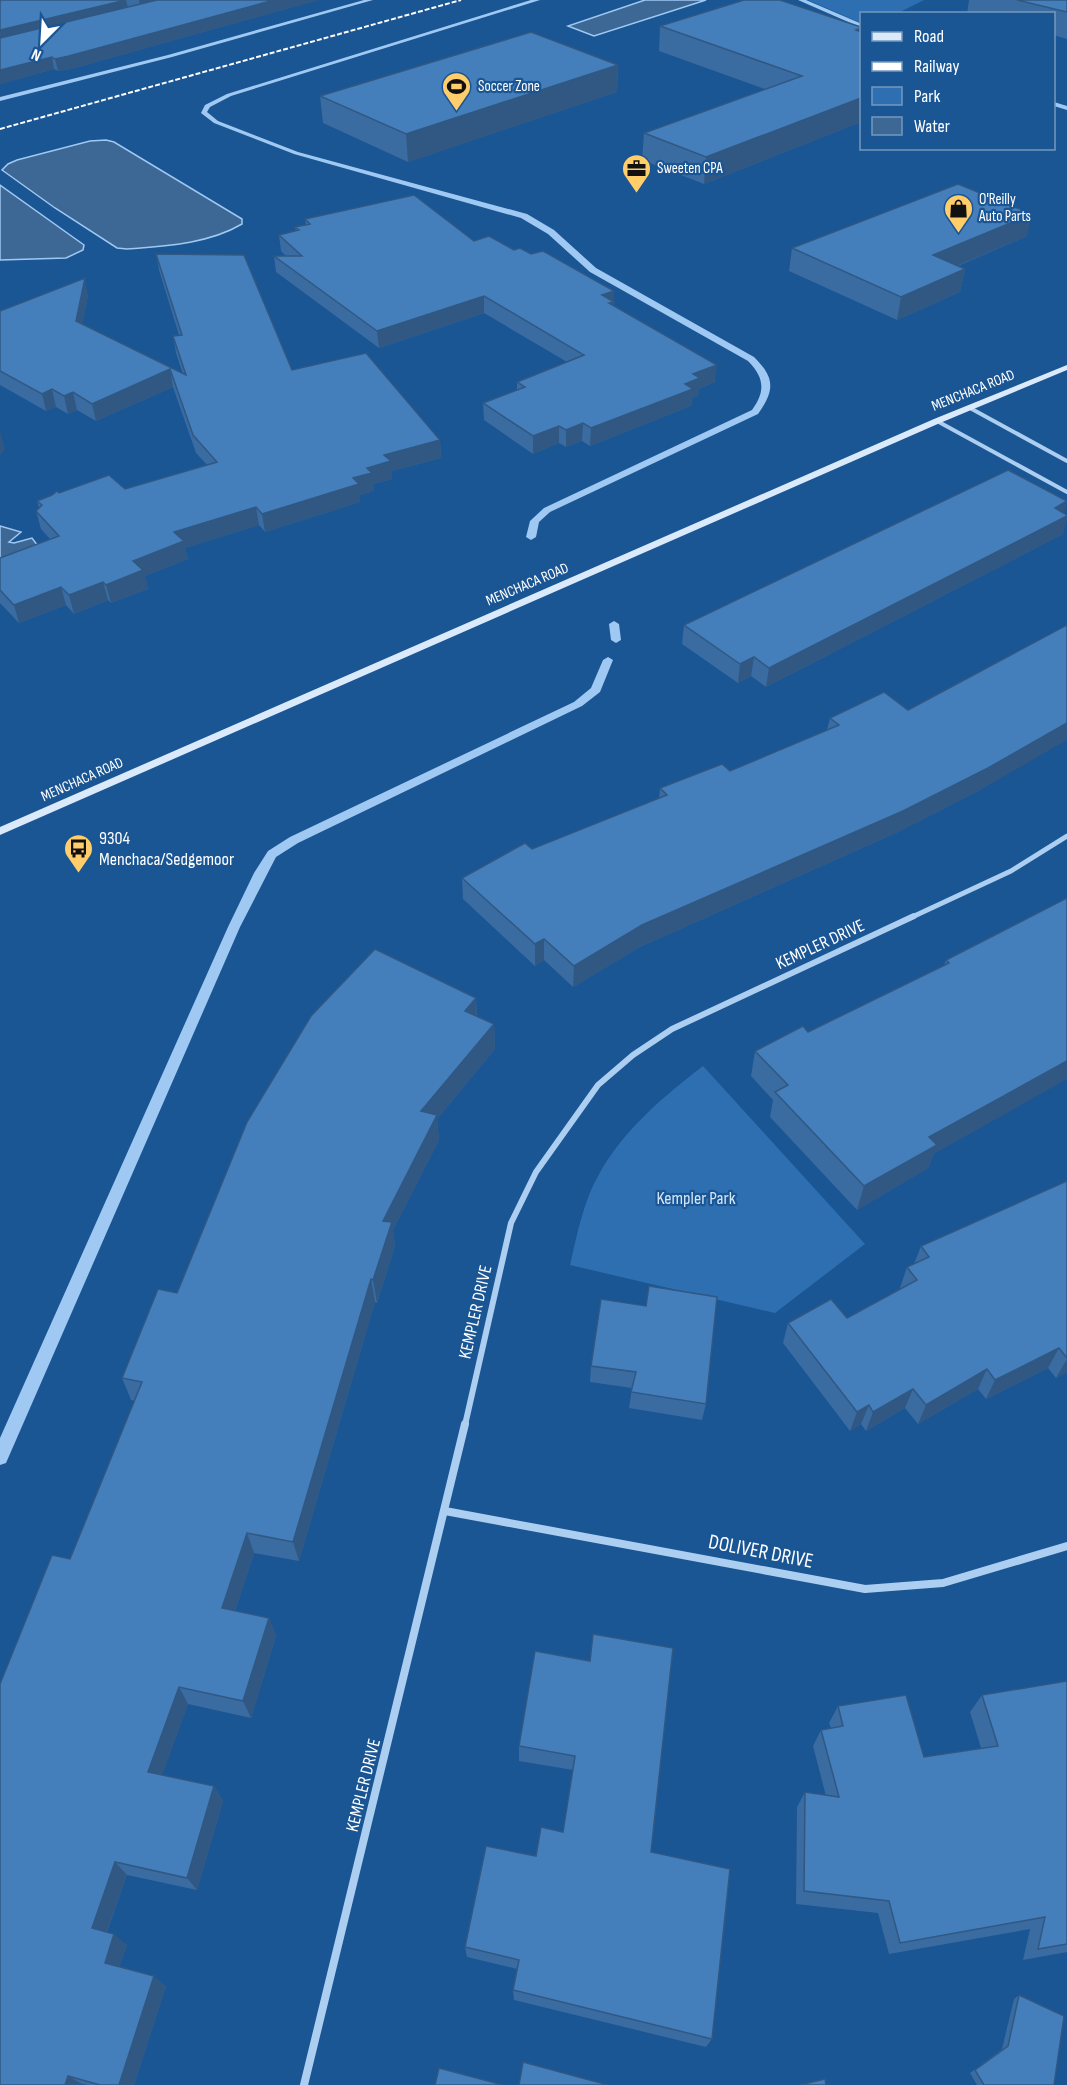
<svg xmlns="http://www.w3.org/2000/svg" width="1067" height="2085" viewBox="0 0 1067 2085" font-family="'Sofia Sans Condensed',sans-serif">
	<rect width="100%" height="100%" fill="#1a5594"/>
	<g fill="#2e6fb2">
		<polygon points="808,0 924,0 898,13 862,14 861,23"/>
		<path d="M703 1066 865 1244 775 1313 570 1265C577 1235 583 1203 598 1176 623 1130 663 1097 703 1066Z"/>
	</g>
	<g fill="#3d6794" stroke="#9fc9f2" stroke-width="1.5">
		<polygon points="645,0 706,0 594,36 568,26"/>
		<path d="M106 140 114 142 242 219V224C208 244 165 246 127 249L117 248 55 208 2 170 8 164 17 160 90 141Z"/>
		<polygon points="0,185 84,245 83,250 66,258 0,260"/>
		<polygon points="0,526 21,532 9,542 14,543 32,538 38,546 0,564"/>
	</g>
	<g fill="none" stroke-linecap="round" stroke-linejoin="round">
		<g fill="#9fc9f2" fill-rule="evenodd">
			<polygon points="364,0 373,0 172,57 0,101 0,97 168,55"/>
			<path d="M531 0H540L231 96 210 107 207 112 218 121 298 152 527 214 554 230 596 268 754 357C775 378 775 390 758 414L550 512 539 522 536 537 531 540 526 537 530 521 544 508 752 410C766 391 764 377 748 361L590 272 548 234 521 218 294 154 214 123 201 113 205 105 227 94Z"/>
			<polygon points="798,0 806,0 862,24 862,28"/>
			<polygon points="1054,102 1067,106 1067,110 1054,106"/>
			<polygon points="614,621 619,624 621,640 616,643 611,640 609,624"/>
			<polygon points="608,657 613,660 600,692 582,706 298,843 276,857 240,927 6,1463 0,1465 0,1438 228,927 254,873 268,851 290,837 574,702 591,688 603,660"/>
		</g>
		<g stroke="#accef0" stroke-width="4">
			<polyline points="970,408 1067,461"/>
			<polyline points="937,421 1067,492"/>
		</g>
		<polyline stroke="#accef0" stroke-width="5" points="910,918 1011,871 1067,836"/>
		<polyline stroke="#accef0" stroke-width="6" points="465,1425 511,1223 536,1172 598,1085 633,1055 672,1029 914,916"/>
		<g stroke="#accef0" stroke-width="8">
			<polyline points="445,1511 865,1589 943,1583 1067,1546"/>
			<polyline points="304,2085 465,1424"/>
		</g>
		<polygon fill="#daeafb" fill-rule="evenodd" points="1067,365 1067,370 940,423 0,835 0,827 934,419"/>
		<polyline stroke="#fff" stroke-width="2" stroke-dasharray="5 2" stroke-linecap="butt" points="0,129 461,0"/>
	</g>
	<g fill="#3a6ca1">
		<polygon points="0,0 318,0 71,69 58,71 54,69 0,84"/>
		<polygon points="969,0 1067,0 1067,39 1053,35 1053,14 967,14"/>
		<polygon points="660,26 861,27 861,122 704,184 642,160 644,133 765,89 659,51"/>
		<polygon points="618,65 617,92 408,162 323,123 320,96"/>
		<polygon points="305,219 474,241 514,250 614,302 614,306 715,382 699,389 698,396 692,398 691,406 590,446 582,441 566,447 559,443 533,454 484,420 483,403 517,390 517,382 567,362 484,313 379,348 276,272 274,256 286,256 281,251 279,235 296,231 295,227 306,225"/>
		<polygon points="1027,236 958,266 965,269 960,292 897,320 789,271 792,248"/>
		<polygon points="156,254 292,370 440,440 441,458 392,471 392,479 373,484 374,491 360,495 360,502 265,532 259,525 185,548 188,559 145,576 148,589 111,603 108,600 74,614 66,605 19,623 0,603 0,558 50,539 41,529 36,511 39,508 37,501 59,493 125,489 207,465 196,453 173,387 96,421 77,410 68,414 56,407 46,411 0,385 0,311 88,295 82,325 183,374 176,353 173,336 179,335 159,270"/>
		<polygon points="1064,513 1063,534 766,687 751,676 738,683 682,644 684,625"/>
		<polygon points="830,718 982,789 898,832 640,947 573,987 544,960 535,966 463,899 462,878 659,798 660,788 730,771 827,730"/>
		<polygon points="1067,898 934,1154 928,1168 857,1210 770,1117 773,1100 751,1076 755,1051 808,1032 944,965 946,960"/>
		<polygon points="476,998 477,1016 494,1024 495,1049 437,1119 439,1140 393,1230 395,1246 377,1303 375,1302 299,1561 254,1553 235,1611 269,1618 276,1636 251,1718 188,1704 162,1775 214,1786 223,1801 197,1890 127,1875 107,1932 127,1945 119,1967 166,1986 134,2085 88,2085 82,2084 81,2085 0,2085 70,1559 135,1401 131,1400 122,1378 177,1293"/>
		<polygon points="1067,1181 1067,1372 1056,1378 1048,1368 986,1399 978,1389 918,1424 905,1408 866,1431 861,1424 850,1431 783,1343 788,1323 847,1318 901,1289 900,1288 907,1267 914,1264 921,1246"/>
		<polygon points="601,1299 706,1404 702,1420 629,1408 632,1388 590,1382 591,1366"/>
		<polygon points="535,1651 651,1852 712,2039 706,2047 514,2000 513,1990 517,1969 467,1957 465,1947 536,1856 563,1832 573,1770 519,1761 519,1746"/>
		<polygon points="1067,1681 1067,1952 1023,1960 1030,1929 889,1954 878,1913 796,1904 797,1807 805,1792 826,1796 813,1746 821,1730 831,1728 829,1723 838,1706 924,1757 981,1748 970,1712 982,1695"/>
		<polygon points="1019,1995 1054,2085 977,2085 970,2073 1002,2049 1014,1999"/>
	</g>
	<g fill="#305883">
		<polygon points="126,0 129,12 0,43 0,30"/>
		<polygon points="139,0 176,0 141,9"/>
		<polygon points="274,0 318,0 71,69 58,71 55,59"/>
		<polygon points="52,57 54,69 0,84 0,70"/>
		<polygon points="618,65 617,92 408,162 406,134"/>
		<polygon points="861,98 861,122 704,184 706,157"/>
		<polygon points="1032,214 1027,236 928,278 933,255"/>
		<polygon points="965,269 960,292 897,320 901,297"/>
		<polygon points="85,278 88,295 80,338 76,321"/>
		<polygon points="614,291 614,318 602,295"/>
		<polygon points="484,296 484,313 379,348 377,331"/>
		<polygon points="717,365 715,382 699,389 698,396 692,398 691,406 590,446 591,428 685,384 693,374"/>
		<polygon points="170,369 173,387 96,421 92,404"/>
		<polygon points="52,389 56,407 46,411 42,394"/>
		<polygon points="73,392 77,410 68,414 64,396"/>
		<polygon points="583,423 582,441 566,447 566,430"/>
		<polygon points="559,426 559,443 533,454 533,436"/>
		<polygon points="0,431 5,449 0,456"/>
		<polygon points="440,440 441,458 392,471 392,479 373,484 374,491 360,495 360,502 265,532 262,514 353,478 384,455"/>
		<polygon points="1067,502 1063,518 1067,516 1067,520 1063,534 766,687 769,668"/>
		<polygon points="256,507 259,525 185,548 188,559 145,576 148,589 111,603 106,585 133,561 174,532"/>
		<polygon points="103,582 108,600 74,614 69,595"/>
		<polygon points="61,587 66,605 19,623 14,605"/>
		<polygon points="754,657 751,676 738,683 740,664"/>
		<polygon points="1067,723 1067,740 982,789 898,832 640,947 573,987 574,966 642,925"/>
		<polygon points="544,939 544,960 535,966 535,944"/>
		<polygon points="476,998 477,1023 465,1011"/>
		<polygon points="494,1024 495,1049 437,1119 439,1140 393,1230 395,1246 377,1303 373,1280 383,1221 421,1111"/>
		<polygon points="1067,1061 1067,1079 934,1154 928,1168 857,1210 864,1186 929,1137"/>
		<polygon points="371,1279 375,1302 299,1561 293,1542"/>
		<polygon points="1059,1348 1048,1368 986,1399 995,1380"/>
		<polygon points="1067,1359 1067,1372 1056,1378"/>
		<polygon points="987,1369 978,1389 918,1424 926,1405"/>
		<polygon points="913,1389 905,1408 866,1431 873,1412"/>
		<polygon points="869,1405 861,1424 850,1431 857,1412"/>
		<polygon points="247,1533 254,1553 230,1626 222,1608"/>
		<polygon points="269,1618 276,1636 251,1718 243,1701"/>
		<polygon points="179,1687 188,1704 158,1787 148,1772"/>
		<polygon points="214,1786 223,1801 197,1890 187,1878"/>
		<polygon points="115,1862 127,1875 104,1939 92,1928"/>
		<polygon points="114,1934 127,1945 117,1973 105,1963"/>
		<polygon points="154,1976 166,1986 134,2085 119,2085"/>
		<polygon points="68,2076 82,2084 81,2085 65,2085"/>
	</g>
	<g fill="#447ebb" stroke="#305883" stroke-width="1.5">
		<polygon points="0,0 126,0 0,30"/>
		<polygon points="157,0 274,0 69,56 55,59 52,57 0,70 0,38"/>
		<polygon points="744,0 780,0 861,27 861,28 856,30 861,32 861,98 706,157 644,133 802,76 660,26"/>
		<polygon points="1017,0 1067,0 1067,12"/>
		<polygon points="531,32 618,65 406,134 320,96"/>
		<polygon points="958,184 1032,214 933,255 965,269 901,297 792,248"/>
		<polygon points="414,195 474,241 489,236 514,250 520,248 531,254 543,251 614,291 602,295 614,302 609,303 717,365 693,374 700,378 685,384 693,389 591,428 583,423 566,430 559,426 533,436 483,403 525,387 517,382 584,355 484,296 377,331 274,256 302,256 279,235 299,230 295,227 310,224 305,219"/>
		<polygon points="156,254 244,255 292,370 366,353 440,440 384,455 391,461 367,468 372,473 353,478 359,484 262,514 256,507 174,532 184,541 133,561 143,570 106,585 103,582 69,595 61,587 14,605 0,590 0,558 59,536 36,511 42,505 37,501 52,495 57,491 59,493 109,475 125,489 217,462 193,435 170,369 92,404 73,392 64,396 52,389 42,394 0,371 0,311 85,278 76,321 186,375 173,336 182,335"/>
		<polygon points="1008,470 1067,501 1055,508 1067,515 1067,516 769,668 754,657 740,664 684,625"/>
		<polygon points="1067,625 1067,723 988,768 903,811 642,925 574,966 544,939 535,944 462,878 525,843 532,849 667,795 660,788 722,764 730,771 839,725 830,718 884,692 908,710"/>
		<polygon points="1067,898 1067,1061 929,1137 937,1145 864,1186 775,1092 788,1085 755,1051 803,1026 808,1032 949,963 946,960"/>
		<polygon points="375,949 476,998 465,1011 494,1024 421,1111 437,1115 383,1221 392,1222 373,1280 371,1279 293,1542 247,1533 222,1608 269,1618 243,1701 179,1687 148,1772 214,1786 187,1878 115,1862 92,1928 114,1934 105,1963 154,1976 119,2085 100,2085 68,2076 65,2085 0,2085 0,1684 52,1555 70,1559 142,1382 122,1378 158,1289 177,1293 247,1122 311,1016"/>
		<polygon points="1067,1181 1067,1358 1059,1348 995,1380 987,1369 926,1405 913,1389 873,1412 869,1405 857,1412 788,1323 831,1299 847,1318 917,1280 907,1267 929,1257 921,1246"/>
		<polygon points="649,1286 717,1297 706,1404 631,1392 636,1372 591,1366 601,1299 646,1306"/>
		<polygon points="593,1634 673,1648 651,1852 730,1869 712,2039 513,1990 519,1960 465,1947 486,1846 536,1856 541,1827 563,1832 575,1756 519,1746 535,1651 590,1661"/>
		<polygon points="1067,1681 1067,1944 1038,1949 1045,1917 900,1943 889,1901 804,1891 805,1792 839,1797 821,1730 843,1726 838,1706 906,1695 924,1757 998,1746 982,1695"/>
		<polygon points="1019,1995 1064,2016 1054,2085 984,2085 975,2070 1008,2046"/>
		<polygon points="523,2062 608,2085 519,2085"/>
		<polygon points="439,2068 503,2085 435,2085"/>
		<polygon points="825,2079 826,2085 800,2085"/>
	</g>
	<defs>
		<symbol id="stadium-pin" viewBox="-11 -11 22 30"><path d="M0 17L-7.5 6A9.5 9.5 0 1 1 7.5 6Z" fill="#ffce6b" stroke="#1a5594"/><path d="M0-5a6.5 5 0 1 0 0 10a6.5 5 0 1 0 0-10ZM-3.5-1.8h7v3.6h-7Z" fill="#111"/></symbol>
		<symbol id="office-pin" viewBox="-11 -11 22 30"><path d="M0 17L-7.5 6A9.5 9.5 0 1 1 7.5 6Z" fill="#ffce6b" stroke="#1a5594"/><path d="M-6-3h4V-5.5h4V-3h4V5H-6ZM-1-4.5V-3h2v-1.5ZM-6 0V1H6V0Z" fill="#111"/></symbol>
		<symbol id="shop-pin" viewBox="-11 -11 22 30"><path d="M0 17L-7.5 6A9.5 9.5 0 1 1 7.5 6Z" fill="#ffce6b" stroke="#1a5594"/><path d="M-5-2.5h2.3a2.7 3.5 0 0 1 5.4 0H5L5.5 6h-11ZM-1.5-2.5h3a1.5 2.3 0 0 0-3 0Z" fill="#111"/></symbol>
		<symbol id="bus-pin" viewBox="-11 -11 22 30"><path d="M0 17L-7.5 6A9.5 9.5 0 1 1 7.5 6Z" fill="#ffce6b" stroke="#1a5594"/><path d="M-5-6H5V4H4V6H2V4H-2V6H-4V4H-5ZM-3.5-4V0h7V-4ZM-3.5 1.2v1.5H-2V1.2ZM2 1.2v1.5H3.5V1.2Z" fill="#111"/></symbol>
	</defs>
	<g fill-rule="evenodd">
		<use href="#stadium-pin" x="440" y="70" width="33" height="45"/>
		<use href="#office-pin" x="620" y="152" width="33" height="45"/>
		<use href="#shop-pin" x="942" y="192" width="33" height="45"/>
		<use href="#bus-pin" x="62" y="832" width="33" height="45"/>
	</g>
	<g text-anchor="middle" stroke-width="4.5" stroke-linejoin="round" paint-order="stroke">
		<g font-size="15" fill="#fff" stroke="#1a5594" text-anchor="start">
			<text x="478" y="91">Soccer Zone</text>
			<text x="657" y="173">Sweeten CPA</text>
			<text x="979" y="204">O'Reilly<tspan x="979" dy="17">Auto Parts</tspan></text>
		</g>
		<g font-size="15" fill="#fff" stroke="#1a5594">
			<text transform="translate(973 390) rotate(-22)" y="5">MENCHACA ROAD</text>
			<text transform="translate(527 584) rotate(-23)" y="5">MENCHACA ROAD</text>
			<text transform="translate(82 779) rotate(-24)" y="5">MENCHACA ROAD</text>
		</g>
		<g font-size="18" fill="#fff" stroke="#1a5594" text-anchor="start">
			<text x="99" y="844">9304<tspan x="99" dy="21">Menchaca/Sedgemoor</tspan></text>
		</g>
		<g font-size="18" fill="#fff" stroke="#1a5594">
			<text transform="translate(820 944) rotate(-25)" y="6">KEMPLER DRIVE</text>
			<text transform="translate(475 1312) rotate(-77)" y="6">KEMPLER DRIVE</text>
			<text transform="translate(363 1785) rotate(-76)" y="6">KEMPLER DRIVE</text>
		</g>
		<g font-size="18" fill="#d3e7fb" stroke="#1a5594">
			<text x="696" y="1204">Kempler Park</text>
		</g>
		<g font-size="21" fill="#fff" stroke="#1a5594">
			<text transform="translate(761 1551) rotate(11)" y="7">DOLIVER DRIVE</text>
		</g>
	</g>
	<rect x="860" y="12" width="195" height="138" fill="#1a5594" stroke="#7699bf" stroke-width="1.5"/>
	<rect x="872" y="32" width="30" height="9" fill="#daeafb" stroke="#7699bf" stroke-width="1.5"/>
	<text x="914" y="42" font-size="18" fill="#ffffff">Road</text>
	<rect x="872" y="62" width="30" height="9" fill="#ffffff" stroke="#7699bf" stroke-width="1.5"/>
	<text x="914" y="72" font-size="18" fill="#ffffff">Railway</text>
	<rect x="872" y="87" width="30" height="18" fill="#2e6fb2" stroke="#7699bf" stroke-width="1.5"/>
	<text x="914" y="102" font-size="18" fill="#ffffff">Park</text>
	<rect x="872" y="117" width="30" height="18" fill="#3d6794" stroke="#7699bf" stroke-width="1.5"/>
	<text x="914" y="132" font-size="18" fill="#ffffff">Water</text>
	<g transform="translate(42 42) rotate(204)" stroke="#1a5594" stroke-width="4.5" paint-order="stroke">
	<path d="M0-4.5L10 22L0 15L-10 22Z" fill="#ffffff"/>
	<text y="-9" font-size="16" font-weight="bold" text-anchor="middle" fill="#ffffff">N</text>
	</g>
</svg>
